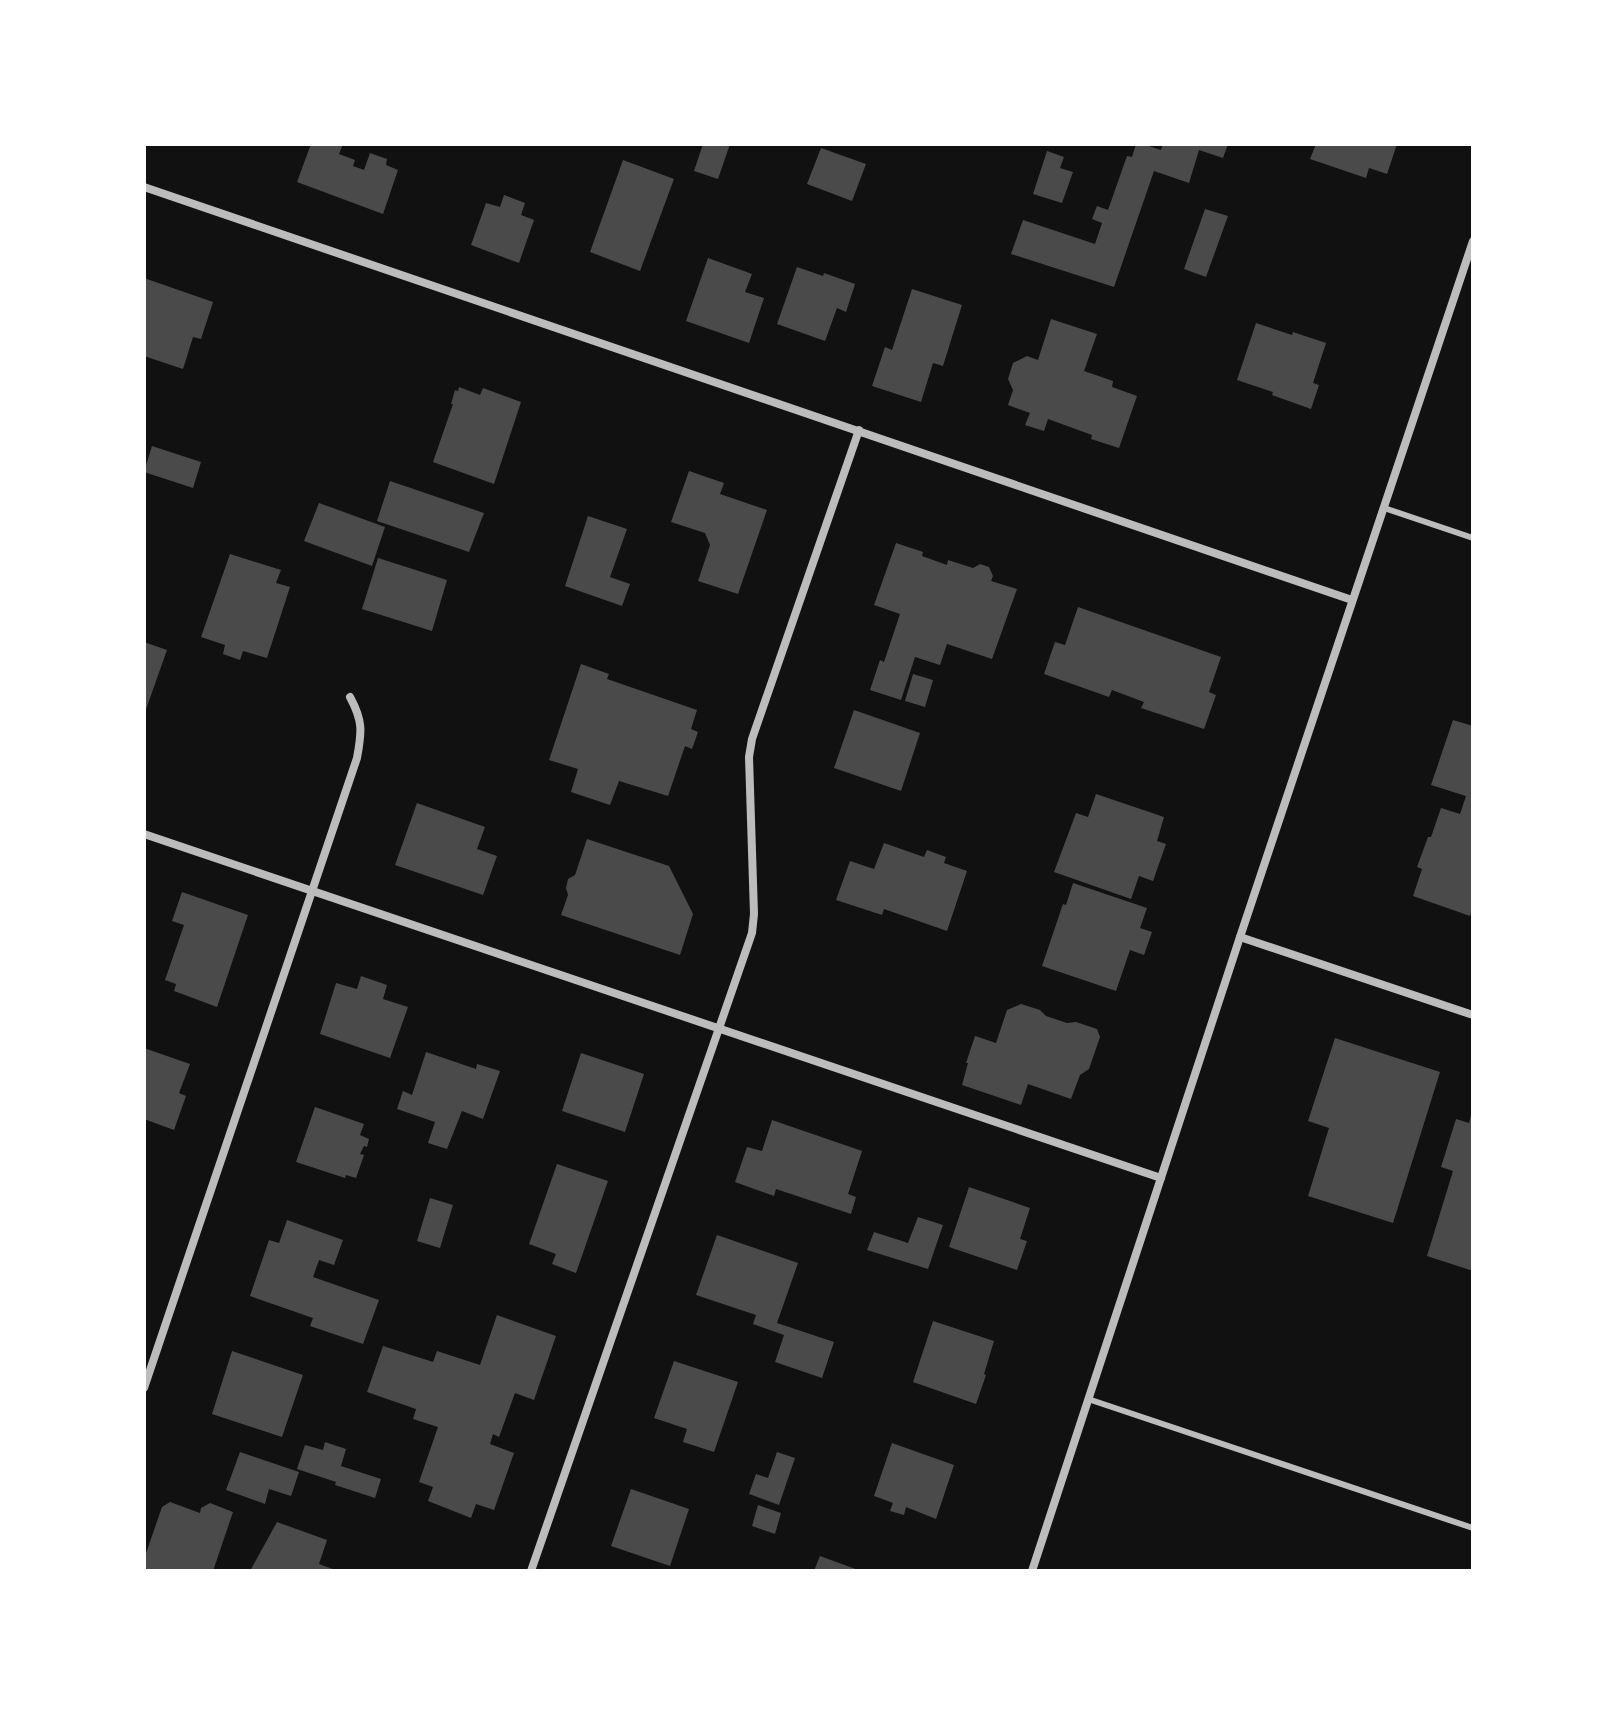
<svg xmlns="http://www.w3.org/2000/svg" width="1617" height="1715" viewBox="0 0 1617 1715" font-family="'Public Sans',sans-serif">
	<rect width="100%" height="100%" fill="#111"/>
	<g fill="#4a4a4a">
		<polygon points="311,144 343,144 339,154 355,160 353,166 364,170 370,153 387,159 386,165 398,170 383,214 297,182"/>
		<polygon points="703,144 730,144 718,179 694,171"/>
		<polygon points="1136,144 1143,144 1161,150 1163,144 1228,144 1223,158 1199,150 1189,183 1154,171 1114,287 1011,254 1023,220 1095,244 1102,223 1092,219 1097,206 1108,210 1127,156 1132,157"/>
		<polygon points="1316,144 1397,144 1387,174 1369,168 1366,178 1310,159"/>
		<polygon points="821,148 866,164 852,201 807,184"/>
		<polygon points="1047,151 1064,157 1060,168 1073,172 1062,203 1033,194"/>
		<polygon points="623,160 674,179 640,271 590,252"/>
		<polygon points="504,195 525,203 521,215 534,220 519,263 471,245 486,203 500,207"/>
		<polygon points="1205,209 1228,216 1206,277 1184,269"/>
		<polygon points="708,258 752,274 745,292 764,298 749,343 686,321"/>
		<polygon points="797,267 823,276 824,273 855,284 846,312 837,308 825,341 777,324"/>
		<polygon points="144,278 213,302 201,339 193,337 183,369 144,356"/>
		<polygon points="912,289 962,305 943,366 933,363 921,402 872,386 885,347 892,350"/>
		<polygon points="1051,319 1097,334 1084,371 1113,381 1112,387 1137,396 1119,448 1091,439 1092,435 1048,419 1044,431 1025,425 1030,413 1008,405 1013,390 1008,379 1013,363 1027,356 1038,360"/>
		<polygon points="1256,323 1292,335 1293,332 1326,343 1313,383 1319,385 1311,409 1272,395 1273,392 1237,380"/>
		<polygon points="459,387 480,395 483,388 521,402 494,484 433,462 453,404 451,404 455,390 458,391"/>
		<polygon points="152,446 201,462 193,488 144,472"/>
		<polygon points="689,471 724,483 720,494 767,510 738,594 698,581 710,545 705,533 671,522"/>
		<polygon points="390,481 484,513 469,552 377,521"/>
		<polygon points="319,503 385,527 372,566 304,541"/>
		<polygon points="588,516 627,529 610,577 630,584 622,606 565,586"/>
		<polygon points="896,543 923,552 922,556 947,565 948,560 973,568 980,564 989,567 993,576 991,581 1017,589 992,659 947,644 940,665 915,657 901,700 870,690 880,660 884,662 900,614 874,605"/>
		<polygon points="230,554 281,570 276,583 290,587 267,658 243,651 240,660 223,654 225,645 201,637"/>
		<polygon points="378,558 447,580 432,631 362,609"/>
		<polygon points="1078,607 1221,657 1209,692 1216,695 1204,729 1141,708 1144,702 1112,690 1109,697 1044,674 1055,642 1065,645"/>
		<polygon points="144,642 167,650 144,715"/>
		<polygon points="581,664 609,674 607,679 697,710 691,729 698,732 692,749 685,746 668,796 619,781 610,805 571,792 578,769 549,760"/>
		<polygon points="913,674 933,680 925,707 905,701"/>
		<polygon points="854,710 920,733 901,791 834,768"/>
		<polygon points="1453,720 1473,726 1473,906 1470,916 1413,896 1422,869 1417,867 1428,837 1431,837 1441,808 1460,814 1466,796 1431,785"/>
		<polygon points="1096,794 1164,817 1157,841 1166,844 1153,881 1139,876 1131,899 1054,872 1076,813 1088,817"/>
		<polygon points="417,803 485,827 477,849 497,856 483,895 395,865"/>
		<polygon points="587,839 669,866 693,914 680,955 561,915 568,895 566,888 568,879 575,875"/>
		<polygon points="884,843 924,857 927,850 946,857 944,863 967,871 947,931 884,909 882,915 836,900 850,861 874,869"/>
		<polygon points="1073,883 1147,908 1140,928 1152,932 1144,955 1130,950 1116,991 1042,966 1063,904 1066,905"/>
		<polygon points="182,892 248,915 217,1007 174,991 176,984 165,980 184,925 172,921"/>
		<polygon points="361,976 387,985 383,999 408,1007 390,1058 320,1034 336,983 357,989"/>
		<polygon points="1021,1004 1040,1010 1046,1016 1067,1023 1076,1022 1097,1029 1100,1037 1089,1069 1080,1075 1071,1099 1028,1084 1021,1105 962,1085 968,1063 966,1063 975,1036 996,1043 1007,1010"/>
		<polygon points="1335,1038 1440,1072 1393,1223 1308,1196 1329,1128 1308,1121"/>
		<polygon points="144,1048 190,1064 179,1093 186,1096 174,1130 144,1119"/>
		<polygon points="426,1052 476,1069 477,1064 500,1071 483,1119 462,1111 447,1149 428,1143 435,1122 397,1109 403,1091 412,1095"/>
		<polygon points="581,1053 644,1074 625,1132 562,1111"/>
		<polygon points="315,1107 364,1124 360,1135 369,1139 367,1147 364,1146 360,1154 364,1155 356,1178 346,1175 345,1178 296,1162"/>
		<polygon points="1472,1111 1473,1111 1473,1271 1427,1256 1453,1171 1441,1167 1456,1119 1469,1123"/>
		<polygon points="772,1120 862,1151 848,1194 856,1197 851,1214 776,1189 774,1196 735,1182 747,1147 762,1151"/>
		<polygon points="557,1164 608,1181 576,1273 552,1264 556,1254 529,1244"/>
		<polygon points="969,1187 1030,1208 1020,1239 1027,1241 1017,1270 949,1247"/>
		<polygon points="430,1198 453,1205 440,1248 417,1241"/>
		<polygon points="918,1217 943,1225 928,1269 867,1250 874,1232 908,1243"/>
		<polygon points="287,1220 343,1240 334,1265 319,1260 313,1277 379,1300 363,1344 310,1326 313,1318 250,1296 269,1240 279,1243"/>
		<polygon points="717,1235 798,1263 777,1323 834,1342 822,1378 775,1362 784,1335 753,1324 756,1315 696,1295"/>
		<polygon points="497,1315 556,1336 534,1400 515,1393 499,1437 493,1434 490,1444 514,1453 494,1510 476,1504 471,1518 428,1501 433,1487 419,1482 438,1427 413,1419 416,1409 367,1392 383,1346 433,1362 437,1351 480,1365"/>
		<polygon points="933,1321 994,1341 984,1374 986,1375 976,1404 913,1382"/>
		<polygon points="232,1351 303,1375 282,1437 212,1414"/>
		<polygon points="674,1361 738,1382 714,1452 683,1442 687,1429 654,1418"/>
		<polygon points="325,1442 346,1449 341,1466 381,1479 375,1498 335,1485 336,1482 297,1469 305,1445 323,1450"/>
		<polygon points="892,1443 954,1465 936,1519 906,1507 904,1515 890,1511 893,1503 874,1496"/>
		<polygon points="240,1452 299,1472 291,1496 269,1489 265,1504 226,1490"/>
		<polygon points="777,1452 795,1458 779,1505 749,1494 756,1474 768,1478"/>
		<polygon points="631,1489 689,1509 670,1566 611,1546"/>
		<polygon points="170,1502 200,1513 201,1508 210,1503 233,1512 213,1571 144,1571 144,1559 162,1507"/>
		<polygon points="758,1505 781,1513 775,1534 752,1526"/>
		<polygon points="277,1522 327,1540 319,1564 338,1571 250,1571"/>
		<polygon points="820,1556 861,1571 814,1571"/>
	</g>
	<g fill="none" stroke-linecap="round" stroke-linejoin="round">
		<g stroke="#bcbcbc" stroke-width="6">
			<polyline points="1384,508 1473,538"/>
			<polyline points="1088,1399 1473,1528"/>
		</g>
		<g stroke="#bcbcbc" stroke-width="8">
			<polyline points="144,187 1352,600"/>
			<polyline points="144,834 1161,1178"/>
			<polyline points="1240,937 1473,1015"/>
			<path d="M144 1388 357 758C362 731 363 721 350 697"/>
			<polyline points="531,1571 752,933 754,914 749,757 752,739 859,430"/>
			<polyline points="1032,1571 1240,937 1473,241"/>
		</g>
	</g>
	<rect width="1617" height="1715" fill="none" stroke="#ffffff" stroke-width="292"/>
</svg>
